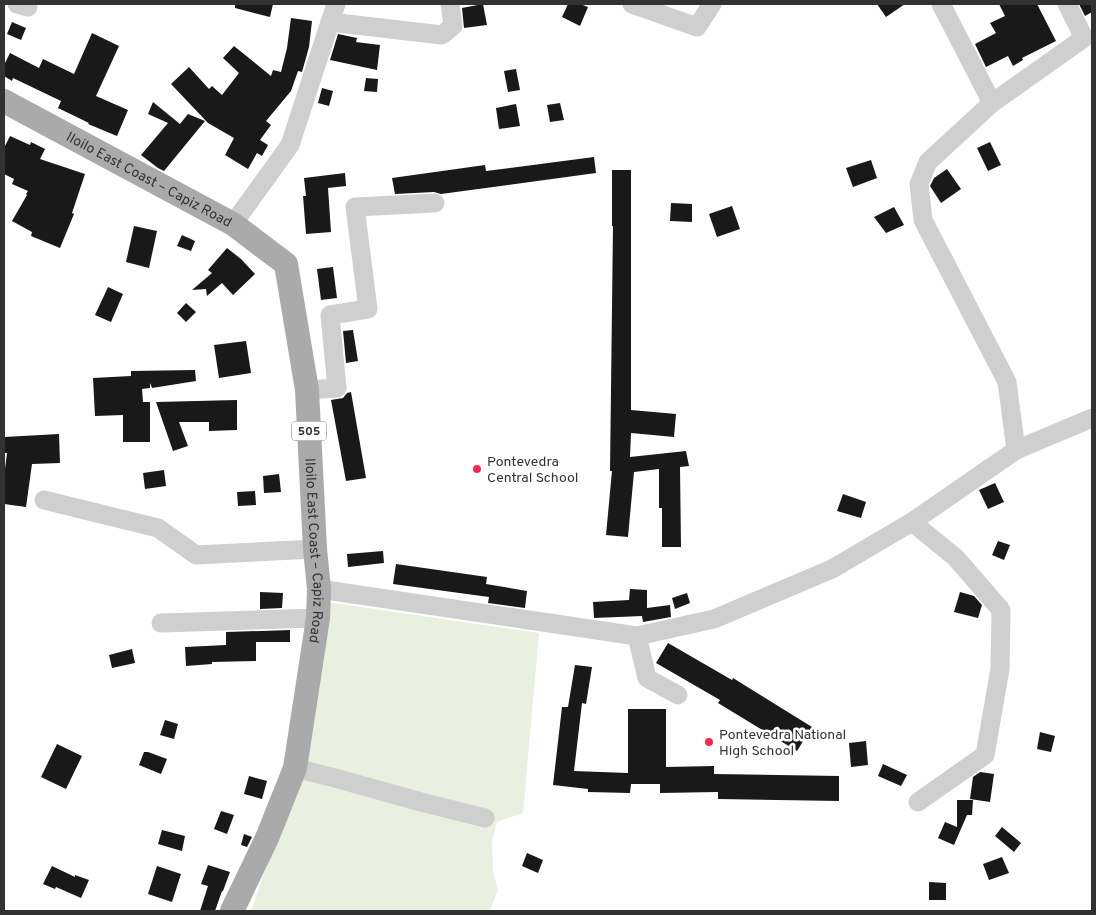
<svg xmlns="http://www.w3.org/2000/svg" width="1096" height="915" viewBox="0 0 1096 915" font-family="Overpass,sans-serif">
	<rect width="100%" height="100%" fill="#fff"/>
	<polygon fill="#eaf0e0" points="327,602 539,633 523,813 497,822 492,841 493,871 498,890 490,911 251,911 272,850"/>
	<g fill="#191919">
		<polygon points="235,4 273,4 270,17 235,8"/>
		<polygon points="483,4 487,25 464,28 462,8"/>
		<polygon points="568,4 580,4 588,7 580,26 562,17"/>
		<polygon points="877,4 905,4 886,17"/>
		<polygon points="999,4 1037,4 1056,41 1022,58 1023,60 1013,66 1008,56 986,67 975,44 996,33 990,23 1005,16"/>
		<polygon points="1079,4 1092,4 1092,12 1085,16"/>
		<polygon points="291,18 312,21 309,47 302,72 298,71 291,91 266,121 271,125 260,140 268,145 262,156 257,153 248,169 225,155 234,138 208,123 171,84 189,67 209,89 212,86 222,95 239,73 223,58 234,46 271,76 273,70 281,72 287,48"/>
		<polygon points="12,22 26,28 21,40 7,34"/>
		<polygon points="92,33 119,46 96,96 128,110 117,136 88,124 89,123 58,108 61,101 13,78 12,81 4,76 4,65 10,53 39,68 43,59 74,74"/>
		<polygon points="338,34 357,38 356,42 380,45 377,70 330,60"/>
		<polygon points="516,69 520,90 508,92 504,71"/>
		<polygon points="366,78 378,79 377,92 364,91"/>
		<polygon points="322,88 333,91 329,106 318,103"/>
		<polygon points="153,102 180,124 188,114 205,121 164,171 158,168 141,155 168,123 148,114"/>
		<polygon points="560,103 564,120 550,122 547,105"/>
		<polygon points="516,104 520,126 499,129 496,108"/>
		<polygon points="10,136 30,145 31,142 45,149 40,159 85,174 72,213 74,214 60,248 31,236 32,232 12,221 27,195 26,194 28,191 12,184 14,179 4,174 4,148"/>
		<polygon points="990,142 1001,165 988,171 977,148"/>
		<polygon points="594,157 596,173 441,194 434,192 395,194 392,178 485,165 486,171"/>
		<polygon points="871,160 877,178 853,187 846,168"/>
		<polygon points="947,169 961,189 941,203 930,186 934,178"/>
		<polygon points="612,170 631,170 631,410 676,414 674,437 631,433 630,457 686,451 689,466 680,467 681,547 662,547 662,508 659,508 659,469 634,472 628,537 606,535 612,471 610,471 613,226 612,226"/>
		<polygon points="345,173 346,186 328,188 331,232 306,234 303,196 306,196 304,178"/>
		<polygon points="671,203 692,204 692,222 670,221"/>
		<polygon points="732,206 740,229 717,237 709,214"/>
		<polygon points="894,207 904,225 886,233 874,217"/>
		<polygon points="134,226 157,231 149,268 126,262"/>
		<polygon points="182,235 195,241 191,251 177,246"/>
		<polygon points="227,248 241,259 255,274 233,295 222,283 207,296 206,289 192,290 212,273 208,270"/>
		<polygon points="333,267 337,298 321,300 317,269"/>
		<polygon points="108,287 123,294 111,322 95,315"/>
		<polygon points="186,303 196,312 186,322 177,313"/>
		<polygon points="353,330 358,361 346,363 343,331"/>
		<polygon points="246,341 251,373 219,378 214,345"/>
		<polygon points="195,370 196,381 152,388 150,383 150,388 142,389 143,402 150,402 150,442 123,442 123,415 95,416 93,378 131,376 131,371"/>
		<polygon points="351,392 366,478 346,481 331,400 343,398 347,393"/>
		<polygon points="237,400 237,430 209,431 209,422 179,422 188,446 173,451 156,402"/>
		<polygon points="59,434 60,463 32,464 26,507 4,504 4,477 7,453 4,453 4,437"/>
		<polygon points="164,470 166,486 145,489 143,473"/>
		<polygon points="279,474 281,492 264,493 263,476"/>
		<polygon points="995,483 1004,502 988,509 979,490"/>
		<polygon points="255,491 256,505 238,506 237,492"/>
		<polygon points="843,494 866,502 861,518 837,511"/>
		<polygon points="998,541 1010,545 1004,560 992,555"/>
		<polygon points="383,551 384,563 348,567 347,554"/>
		<polygon points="396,564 487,577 486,584 527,591 525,608 488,603 489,597 393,584"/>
		<polygon points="630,589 647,590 647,608 670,605 671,617 643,622 642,616 594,618 593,602 629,600"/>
		<polygon points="260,592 283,593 282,608 260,609"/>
		<polygon points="960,592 974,596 982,605 978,618 954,612"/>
		<polygon points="687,593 690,603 675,609 672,598"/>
		<polygon points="290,630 290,642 256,642 256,661 212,662 212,664 186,666 185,647 226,645 226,632"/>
		<polygon points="668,643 732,680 733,678 812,727 797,751 718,703 720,700 656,663"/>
		<polygon points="132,649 135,663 112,668 109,655"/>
		<polygon points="575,665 592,667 586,704 582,703 574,771 628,773 628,709 666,709 666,767 714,766 714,774 839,776 839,801 718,799 718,792 660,793 660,784 631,784 630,793 588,792 588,789 553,785 562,707 568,707"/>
		<polygon points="165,720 178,724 174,739 160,735"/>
		<polygon points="1040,732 1055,736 1051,752 1037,749"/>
		<polygon points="866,741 868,765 851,767 849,743"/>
		<polygon points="57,744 82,756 66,789 41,777"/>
		<polygon points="144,752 148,752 167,759 161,774 139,765"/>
		<polygon points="883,764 907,775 901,786 878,776"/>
		<polygon points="980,772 994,774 990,802 970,799 973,777"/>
		<polygon points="249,776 267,781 262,799 244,794"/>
		<polygon points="957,800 973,800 972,815 967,815 954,845 938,838 945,822 957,827"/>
		<polygon points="221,811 234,815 227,834 214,829"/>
		<polygon points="1002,827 1021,843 1014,852 995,836"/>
		<polygon points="162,830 185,836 182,851 158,844"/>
		<polygon points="244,834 252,837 247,847 241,845"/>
		<polygon points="527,853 543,860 538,873 522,866"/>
		<polygon points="1002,857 1009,873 989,880 983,864"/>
		<polygon points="208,865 230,872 223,891 222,891 215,911 200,911 208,886 201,884"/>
		<polygon points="52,866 75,877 75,875 89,880 81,898 56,887 55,889 43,884"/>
		<polygon points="157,866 181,874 172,902 148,894"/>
		<polygon points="929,882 946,883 946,900 929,900"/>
	</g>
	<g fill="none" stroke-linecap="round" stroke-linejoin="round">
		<g stroke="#cfcfcf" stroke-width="19">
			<polyline points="17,4 28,7 28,4"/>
			<polyline points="632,4 697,27 712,4"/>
			<polyline points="941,4 992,103"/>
			<polyline points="330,22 442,35 453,26 450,4"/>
			<polyline points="233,224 290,145 336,4"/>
			<polyline points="307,390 337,388 330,315 368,309 355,207 435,203"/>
			<polyline points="1016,450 1007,382 923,220 919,184 928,162 992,103 1084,38 1067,4"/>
			<polyline points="44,500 158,528 196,555 315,549"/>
			<polyline points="912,522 956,558 1001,610 1000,669 985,755 918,802"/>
			<polyline points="319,589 637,636 714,619 832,569 912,522 1016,450 1092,418"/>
			<polyline points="161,623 318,618"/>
			<polyline points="637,636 647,678 678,695"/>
			<polyline points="295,768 335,778 421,802 485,818"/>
		</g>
		<path stroke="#aaa" stroke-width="24" id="s1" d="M4 101 233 224 286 264 307 390 315 549 319 589 318 618 295 768 267 838 232 911"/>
	</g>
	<g fill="#f42951" stroke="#fff" stroke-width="2">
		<circle cx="477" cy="469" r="5"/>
		<circle cx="709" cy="742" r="5"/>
	</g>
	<g text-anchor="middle" stroke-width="5" stroke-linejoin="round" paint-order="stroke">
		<rect fill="#fff" stroke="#707070" stroke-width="1" x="291.5" y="421.5" width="35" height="19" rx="4"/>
		<g font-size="12" font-weight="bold" fill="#323232">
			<text x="309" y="435">505</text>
		</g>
		<g font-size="14" fill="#323232" stroke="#fff">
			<text dy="5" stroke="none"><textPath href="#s1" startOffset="165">Iloilo East Coast – Capiz Road</textPath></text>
			<text dy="5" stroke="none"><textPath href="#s1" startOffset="615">Iloilo East Coast – Capiz Road</textPath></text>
		</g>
		<g font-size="14" fill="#323232" stroke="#fff" text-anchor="start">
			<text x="487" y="466">Pontevedra<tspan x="487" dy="16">Central School</tspan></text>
			<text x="719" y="739">Pontevedra National<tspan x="719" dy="16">High School</tspan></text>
		</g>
	</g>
	<rect width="1096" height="915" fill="none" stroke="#323232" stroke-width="10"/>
</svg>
